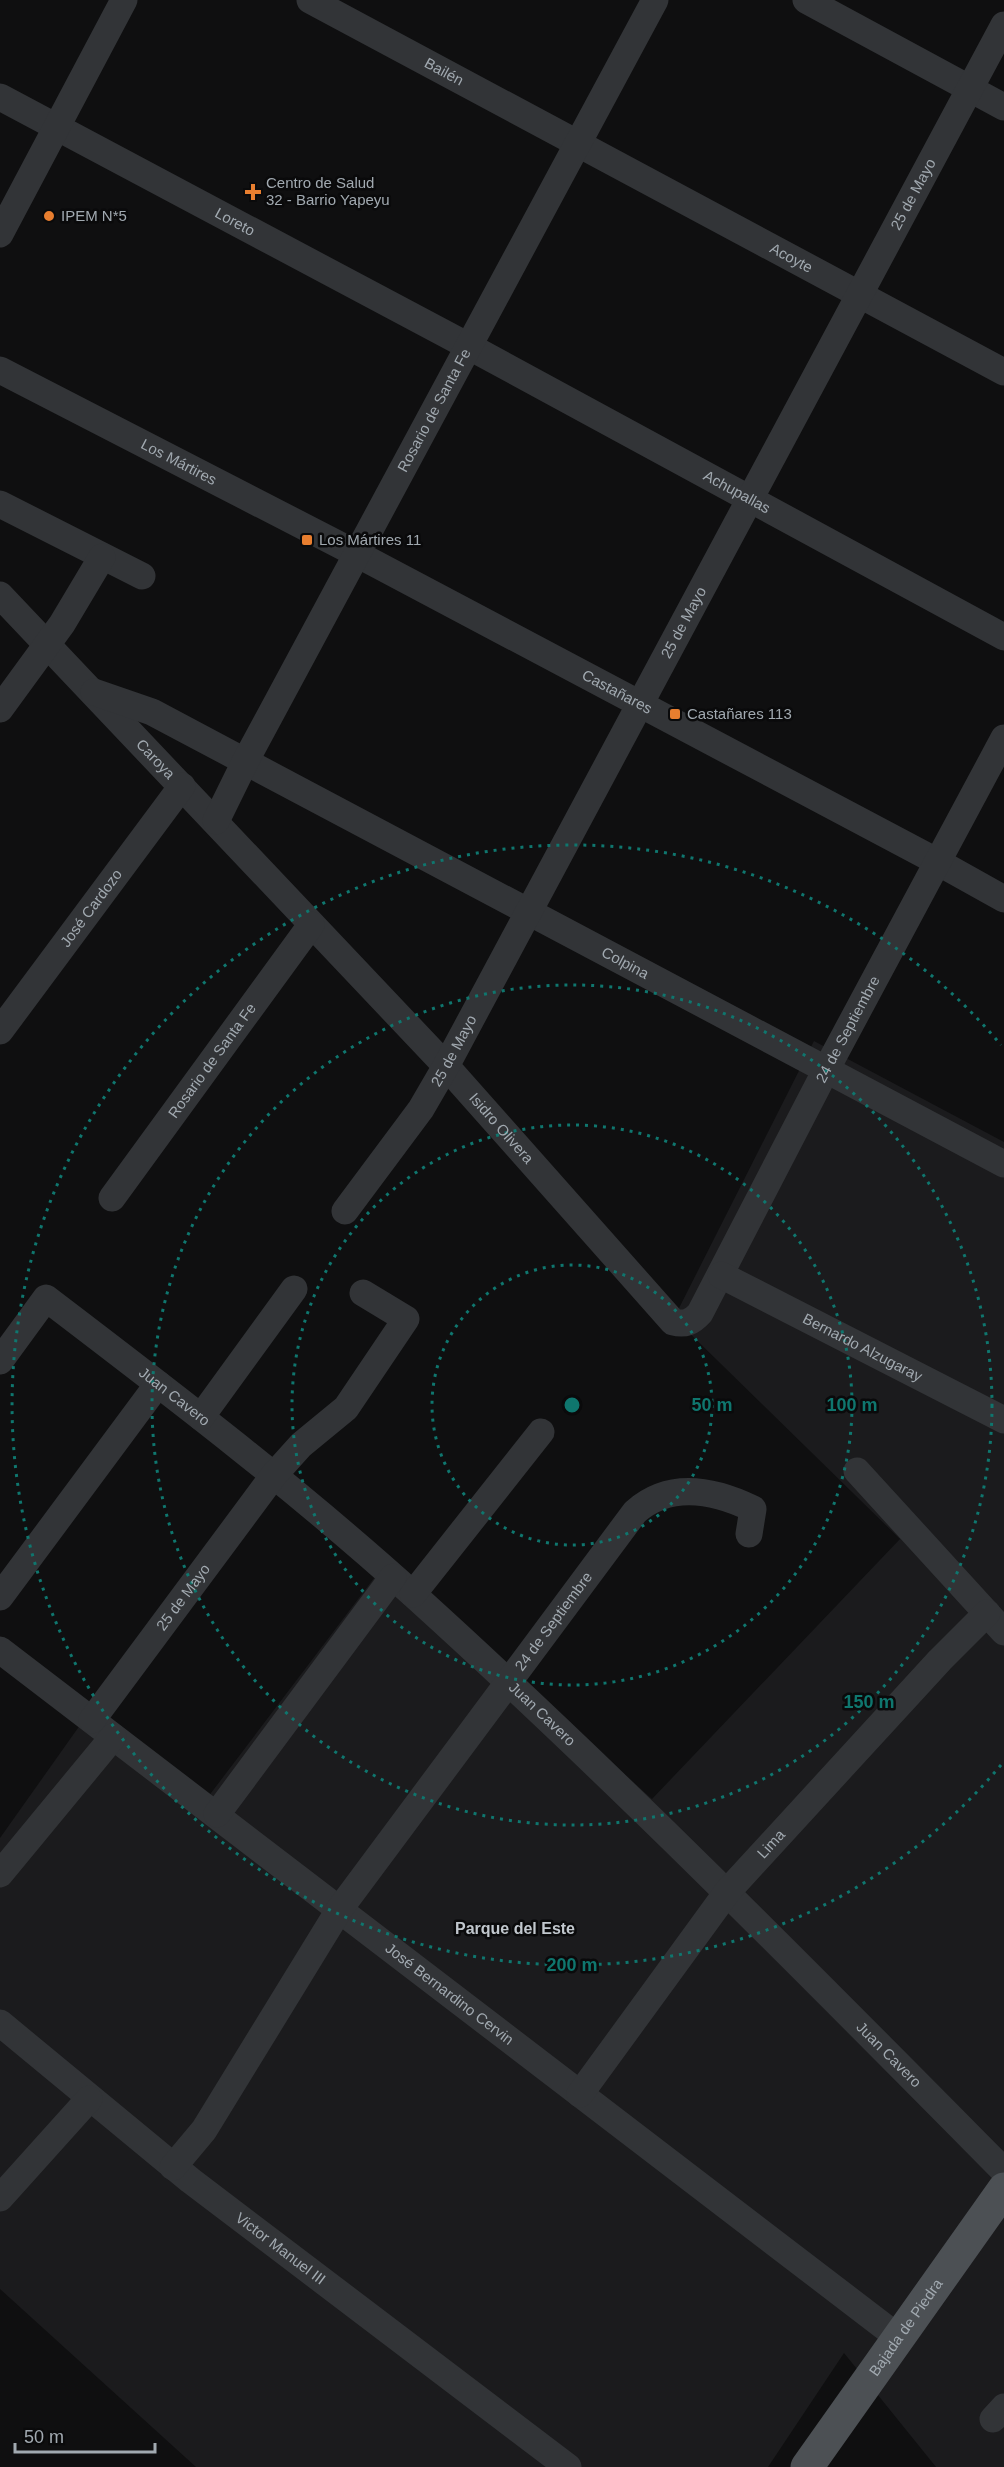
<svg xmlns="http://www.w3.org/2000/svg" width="1004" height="2467" viewBox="0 0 1004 2467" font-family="Arial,sans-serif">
	<rect width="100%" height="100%" fill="#0f0f10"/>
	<polygon fill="#1b1b1d" points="814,1041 1004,1142 1004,2467 936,2467 844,2353 768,2467 196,2467 0,2289 0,1838 90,1711 208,1797 387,1561 652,1799 900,1539 674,1318"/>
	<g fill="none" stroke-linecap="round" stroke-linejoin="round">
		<g stroke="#323437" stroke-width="27">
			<path id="s1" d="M310 0 1004 372"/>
			<polyline points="806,0 1004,107"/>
			<path id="s2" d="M0 97 470 347 1004 637"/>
			<polyline points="0,234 124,0"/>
			<path id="s3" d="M0 370 357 554 936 861 1004 899"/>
			<polyline points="0,504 142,576"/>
			<path id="s4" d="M0 595 446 1066 673 1322C685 1325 692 1322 700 1313L826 1070 1004 738"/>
			<path id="s5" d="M94 692 152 712 1004 1164"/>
			<polyline points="0,709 62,624 102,557"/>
			<path id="s6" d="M216 821 246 760 655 0"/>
			<path id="s7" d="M0 1031 182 786"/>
			<path id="s8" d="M112 1198 311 925"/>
			<path id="s9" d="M345 1211 421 1109 446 1066 1004 25"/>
			<path id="s10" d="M721 1275 1004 1420"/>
			<path id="s11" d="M0 1361 46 1298C172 1394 298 1490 416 1597 619 1781 811 1976 1004 2171"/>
			<polyline points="201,1417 294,1289"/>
			<polyline points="857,1471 1004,1632"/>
			<polyline points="413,1594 541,1432"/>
			<polyline points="0,1597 158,1384"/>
			<path id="s12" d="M0 1650 899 2338"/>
			<path id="s13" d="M92 1720 274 1475 301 1445 346 1408 406 1319 363 1293"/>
			<polyline points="217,1814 393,1577"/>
			<polyline points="0,1874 113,1737"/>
			<path id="s14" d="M0 2023 190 2180 568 2467"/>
			<path id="s15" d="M580 2094 728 1891 940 1660 987 1613"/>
			<path id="s16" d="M173 2167 204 2130 339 1910 635 1512C670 1481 714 1490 753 1509L749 1534"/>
			<polyline points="0,2198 89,2099"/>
			<polyline points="993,2419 1004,2407"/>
		</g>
		<path stroke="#4c5054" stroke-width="33" id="s17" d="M807 2467 1004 2189"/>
	</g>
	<g fill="none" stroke="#0f766e" stroke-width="3" stroke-dasharray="3 6">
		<circle cx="572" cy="1405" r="140"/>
		<circle cx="572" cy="1405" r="280"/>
		<circle cx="572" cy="1405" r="420"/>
		<path d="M1001 1765A560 560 0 1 1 1001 1045"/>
	</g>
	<g fill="#e87e2f" stroke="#0a0a0b" stroke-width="2">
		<path d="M250 183h6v6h6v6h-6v6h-6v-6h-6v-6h6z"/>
		<circle cx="49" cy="216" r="6"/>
		<rect x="301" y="534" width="12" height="12" rx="3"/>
		<rect x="669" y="708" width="12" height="12" rx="3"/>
	</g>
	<g text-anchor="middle" stroke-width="5" stroke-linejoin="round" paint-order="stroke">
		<g font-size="15" fill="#a1a9b0" stroke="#0a0a0b">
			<text dy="5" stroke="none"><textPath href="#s1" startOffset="152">Bailén</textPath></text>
			<text dy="5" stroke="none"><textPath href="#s9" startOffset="1166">25 de Mayo</textPath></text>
			<text dy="5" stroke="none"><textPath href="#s2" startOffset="266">Loreto</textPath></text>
			<text dy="5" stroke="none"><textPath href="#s1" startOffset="546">Acoyte</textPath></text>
			<text dy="5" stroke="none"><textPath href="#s6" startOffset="465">Rosario de Santa Fe</textPath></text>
			<text dy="5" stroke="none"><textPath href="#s3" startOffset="201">Los Mártires</textPath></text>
			<text dy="5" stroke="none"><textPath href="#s2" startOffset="836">Achupallas</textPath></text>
			<text dy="5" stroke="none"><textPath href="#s9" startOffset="680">25 de Mayo</textPath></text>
			<text dy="5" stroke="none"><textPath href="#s3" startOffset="696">Castañares</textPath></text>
			<text dy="5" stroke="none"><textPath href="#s4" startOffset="226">Caroya</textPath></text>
			<text dy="5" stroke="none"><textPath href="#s7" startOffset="153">José Cardozo</textPath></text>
			<text dy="5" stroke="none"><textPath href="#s5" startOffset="597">Colpina</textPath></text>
			<text dy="5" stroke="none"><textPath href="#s4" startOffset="1341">24 de Septiembre</textPath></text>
			<text dy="5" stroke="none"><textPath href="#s9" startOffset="194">25 de Mayo</textPath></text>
			<text dy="5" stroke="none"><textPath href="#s8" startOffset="170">Rosario de Santa Fe</textPath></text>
			<text dy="5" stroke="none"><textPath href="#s4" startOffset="732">Isidro Olivera</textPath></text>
			<text dy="5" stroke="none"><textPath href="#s10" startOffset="159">Bernardo Alzugaray</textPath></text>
			<text dy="5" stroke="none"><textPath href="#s11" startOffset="240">Juan Cavero</textPath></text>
			<text dy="5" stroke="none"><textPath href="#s13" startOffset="153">25 de Mayo</textPath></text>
			<text dy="5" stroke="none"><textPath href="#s16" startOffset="666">24 de Septiembre</textPath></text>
			<text dy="5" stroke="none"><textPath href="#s11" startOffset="726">Juan Cavero</textPath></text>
			<text dy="5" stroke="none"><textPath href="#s15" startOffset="315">Lima</textPath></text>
			<text dy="5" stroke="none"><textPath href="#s12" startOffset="566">José Bernardino Cervin</textPath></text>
			<text dy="5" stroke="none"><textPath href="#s11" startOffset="1212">Juan Cavero</textPath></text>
			<text dy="5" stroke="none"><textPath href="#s14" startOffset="360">Victor Manuel III</textPath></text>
			<text dy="5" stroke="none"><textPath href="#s17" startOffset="171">Bajada de Piedra</textPath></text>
		</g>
		<g font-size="15" fill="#a1a9b0" stroke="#0a0a0b" text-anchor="start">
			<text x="266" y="188">Centro de Salud<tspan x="266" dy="17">32 - Barrio Yapeyu</tspan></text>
			<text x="61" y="221">IPEM N*5</text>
			<text x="319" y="545">Los Mártires 11</text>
			<text x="687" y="719">Castañares 113</text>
		</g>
		<g font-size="16" font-weight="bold" fill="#c1c7cd" stroke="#0a0a0b">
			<text x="515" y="1934">Parque del Este</text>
		</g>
	</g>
	<circle cx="572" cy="1405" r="9" fill="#0f766e" stroke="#0a0a0b" stroke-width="3"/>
	<g font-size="18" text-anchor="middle" font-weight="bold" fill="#0f766e" stroke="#0a0a0b" stroke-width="5" stroke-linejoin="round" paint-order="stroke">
		<text x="712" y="1411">50 m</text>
		<text x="852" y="1411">100 m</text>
		<text x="869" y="1708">150 m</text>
		<text x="572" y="1971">200 m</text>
	</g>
	<path d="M15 2443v9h140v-9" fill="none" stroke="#a1a9b0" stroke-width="3"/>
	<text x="24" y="2443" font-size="18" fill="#a1a9b0" stroke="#0a0a0b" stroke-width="4.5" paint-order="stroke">50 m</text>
</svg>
